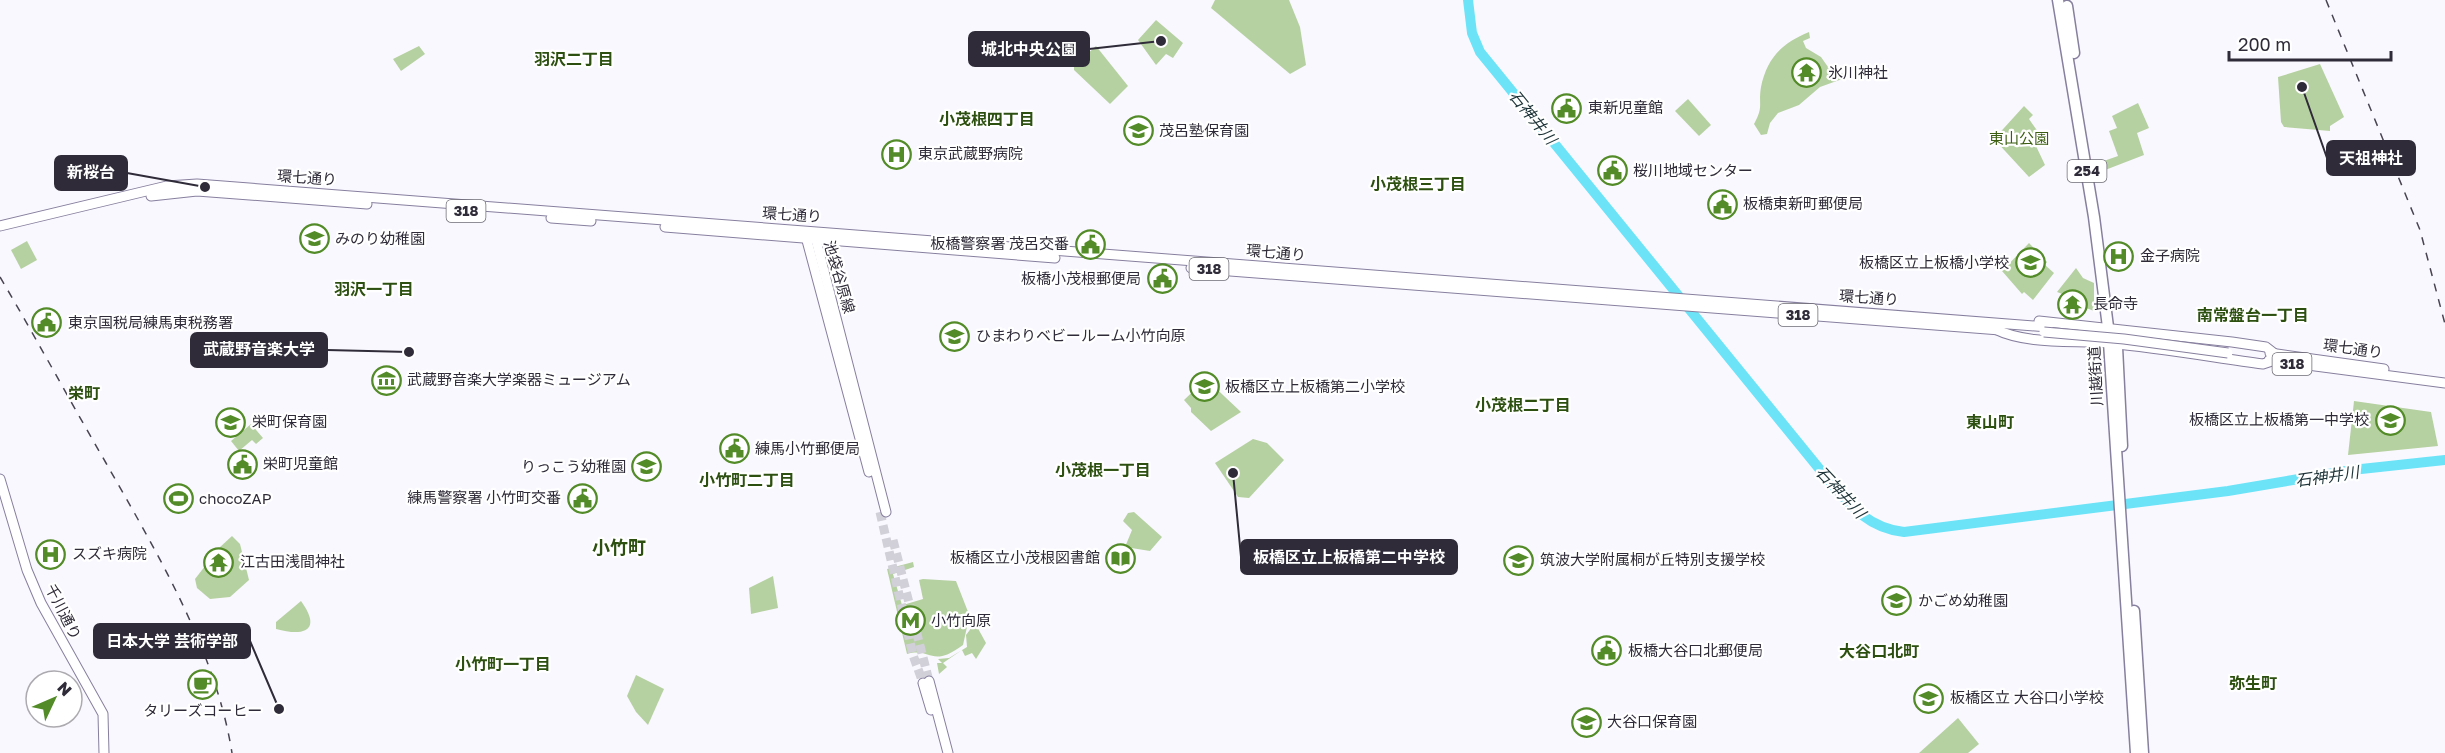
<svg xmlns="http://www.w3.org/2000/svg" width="2445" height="753" viewBox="0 0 2445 753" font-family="'Golos Text','Noto Sans JP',sans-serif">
	<rect width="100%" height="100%" fill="#faf8ff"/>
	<g fill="#b6d1a1">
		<polygon points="1215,0 1289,0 1300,27 1306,65 1290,74 1211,8"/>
		<polygon points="1156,20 1183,43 1173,58 1166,54 1156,65 1138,40"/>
		<path d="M1809 32 1810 38 1803 41 1806 48 1821 57 1833 74 1842 73 1845 78 1820 87 1799 105 1778 113 1770 123 1767 134 1761 135 1754 124C1764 106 1758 105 1761 87 1767 58 1782 43 1809 32Z"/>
		<polygon points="419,46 425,54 401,71 393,59"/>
		<polygon points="1096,46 1128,86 1110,104 1074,70 1074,66"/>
		<polygon points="2320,64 2344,117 2330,126 2330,131 2284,127 2281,122 2278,77"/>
		<polygon points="1688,99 1711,125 1699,136 1675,111"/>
		<polygon points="2138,103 2149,128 2137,133 2144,155 2100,172 2098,163 2118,156 2109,131 2117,128 2112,116"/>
		<polygon points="2024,106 2033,115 2029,119 2043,139 2036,146 2045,165 2029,177 1994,139"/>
		<polygon points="27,241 37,260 21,269 11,250"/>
		<polygon points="2029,243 2047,262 2045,265 2054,273 2033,300 2024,292 2022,294 2002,271"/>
		<polygon points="2076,268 2083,278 2094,283 2094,311 2081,306 2083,302 2057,292"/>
		<polygon points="1206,379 1241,412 1211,431 1191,412 1191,408 1184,400"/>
		<polygon points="2354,401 2431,412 2438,446 2348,455"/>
		<polygon points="251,424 263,438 256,444 252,440 239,451 231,441"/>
		<polygon points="1253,439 1267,443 1284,460 1249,498 1238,497 1215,463"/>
		<polygon points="1134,512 1162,537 1150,551 1125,547 1132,530 1123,521 1128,513"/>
		<polygon points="232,536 240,544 249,580 230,597 210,599 197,588 195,579 219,548"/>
		<path d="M913 562 914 567 893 574 906 619 903 605 923 599 919 580 923 579 956 581 972 622 967 627 963 645C931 669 931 647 907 654L887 569Z"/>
		<polygon points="773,576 778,608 751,614 749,588"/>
		<path d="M301 601C322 630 305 637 276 629V622Z"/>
		<polygon points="975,623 986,643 976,659 972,653 965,656 962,650 943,663 947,667 939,674 937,663 942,663 938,659 949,658 967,647 966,635"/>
		<polygon points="636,675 664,689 648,725 636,712 627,696"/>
		<polygon points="1958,718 1979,744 1968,753 1919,753"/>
	</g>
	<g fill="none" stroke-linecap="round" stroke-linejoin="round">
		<path stroke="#6de3f8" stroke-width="10" d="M1468 0 1472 33 1480 52 1826 477C1849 504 1867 528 1904 532L2228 491 2352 470 2445 460"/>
		<g stroke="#d1cfd7" stroke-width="9" stroke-dasharray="9 4.5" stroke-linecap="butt">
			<polyline points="880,512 913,655 923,683"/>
			<polyline points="893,540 929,681"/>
		</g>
		<defs>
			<g id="major">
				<polyline points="151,196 197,191 367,204"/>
				<polyline points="551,218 591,221"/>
				<polyline points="0,226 167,186 197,184 2048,327"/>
				<polyline points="665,227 1055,258"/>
				<polyline points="805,233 869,472"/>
				<polyline points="811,236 816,240 886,512"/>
				<polyline points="1191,268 2000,330"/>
				<polyline points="2039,321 2232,342 2266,347 2275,354"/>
				<path d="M1995 329C2027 345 2073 340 2108 343 2160 348 2212 357 2263 364L2272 361"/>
				<polyline points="2270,353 2384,369"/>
				<polyline points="2269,360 2445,383"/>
				<polyline points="0,479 27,570 41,603 103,714 104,753"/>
				<polyline points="929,681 948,753"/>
				<polyline points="923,683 931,710"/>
			</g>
			<g id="highway">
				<polyline points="2058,0 2094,217 2108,327 2136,753"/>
				<polyline points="2067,6 2074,53"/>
				<polyline points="2117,347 2122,446"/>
				<polyline points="2134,611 2143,753"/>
			</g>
		</defs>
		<use href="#major" stroke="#877f9e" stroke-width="11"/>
		<use href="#highway" stroke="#877f9e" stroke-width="13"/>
		<use href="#major" stroke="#fff" stroke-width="9"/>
		<use href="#highway" stroke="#fff" stroke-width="10"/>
		<g stroke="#484451" stroke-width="1.5" stroke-dasharray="8 8" stroke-linecap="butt">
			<polyline points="2326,0 2420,230 2445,324"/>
			<path d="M0 277C36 338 70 401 106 463 156 551 216 651 232 753"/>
		</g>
		<defs>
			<polyline id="major-bridge" points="2044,332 2124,339 2228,353"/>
		</defs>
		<use href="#major-bridge" stroke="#877f9e" stroke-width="11" stroke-linecap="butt"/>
		<use href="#major-bridge" stroke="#fff" stroke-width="9"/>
	</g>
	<defs>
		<symbol id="temple-ring" viewBox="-11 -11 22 22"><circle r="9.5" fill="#fff" stroke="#528b27" stroke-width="1.5"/><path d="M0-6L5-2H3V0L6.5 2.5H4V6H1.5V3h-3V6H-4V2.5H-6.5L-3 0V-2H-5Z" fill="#528b27"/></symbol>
		<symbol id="civic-ring" viewBox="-11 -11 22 22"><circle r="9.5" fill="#fff" stroke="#528b27" stroke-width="1.5"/><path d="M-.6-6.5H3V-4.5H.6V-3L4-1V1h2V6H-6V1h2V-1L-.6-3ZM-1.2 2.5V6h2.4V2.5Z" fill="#528b27"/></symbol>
		<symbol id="school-ring" viewBox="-11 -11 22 22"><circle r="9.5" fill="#fff" stroke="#528b27" stroke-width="1.5"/><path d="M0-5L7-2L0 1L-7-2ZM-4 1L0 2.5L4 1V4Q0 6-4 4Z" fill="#528b27"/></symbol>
		<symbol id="hospital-ring" viewBox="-11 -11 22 22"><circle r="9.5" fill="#fff" stroke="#528b27" stroke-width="1.5"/><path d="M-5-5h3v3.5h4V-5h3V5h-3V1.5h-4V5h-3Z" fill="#528b27"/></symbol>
		<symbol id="museum-ring" viewBox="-11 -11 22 22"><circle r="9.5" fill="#fff" stroke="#528b27" stroke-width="1.5"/><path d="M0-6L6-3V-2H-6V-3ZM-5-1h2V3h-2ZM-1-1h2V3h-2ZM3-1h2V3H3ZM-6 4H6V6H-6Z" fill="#528b27"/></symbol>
		<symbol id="stadium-ring" viewBox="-11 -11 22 22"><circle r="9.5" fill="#fff" stroke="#528b27" stroke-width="1.5"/><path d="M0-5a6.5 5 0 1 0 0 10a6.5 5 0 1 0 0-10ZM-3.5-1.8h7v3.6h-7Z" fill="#528b27"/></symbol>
		<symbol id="library-ring" viewBox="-11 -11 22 22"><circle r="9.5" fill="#fff" stroke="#528b27" stroke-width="1.5"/><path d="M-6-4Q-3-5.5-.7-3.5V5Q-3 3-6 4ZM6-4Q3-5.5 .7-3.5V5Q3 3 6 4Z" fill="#528b27"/></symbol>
		<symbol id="metro-ring" viewBox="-11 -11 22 22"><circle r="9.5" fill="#fff" stroke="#528b27" stroke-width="1.5"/><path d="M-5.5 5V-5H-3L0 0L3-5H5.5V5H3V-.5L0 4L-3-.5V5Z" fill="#528b27"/></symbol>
		<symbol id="cafe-ring" viewBox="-11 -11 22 22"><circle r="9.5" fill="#fff" stroke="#528b27" stroke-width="1.5"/><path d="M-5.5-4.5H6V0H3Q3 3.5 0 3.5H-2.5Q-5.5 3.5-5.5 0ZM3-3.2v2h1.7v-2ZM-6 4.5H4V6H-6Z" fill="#528b27"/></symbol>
	</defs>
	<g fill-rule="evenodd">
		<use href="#temple-ring" x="1790" y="56" width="33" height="33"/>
		<use href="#civic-ring" x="1550" y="92" width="33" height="33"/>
		<use href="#school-ring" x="1122" y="114" width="33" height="33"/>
		<use href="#hospital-ring" x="880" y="138" width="33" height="33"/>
		<use href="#civic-ring" x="1596" y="154" width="33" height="33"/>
		<use href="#civic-ring" x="1706" y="188" width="33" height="33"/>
		<use href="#school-ring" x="298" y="222" width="33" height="33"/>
		<use href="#civic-ring" x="1074" y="228" width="33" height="33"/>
		<use href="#hospital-ring" x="2102" y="240" width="33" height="33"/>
		<use href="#school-ring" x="2014" y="246" width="33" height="33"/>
		<use href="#civic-ring" x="1146" y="262" width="33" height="33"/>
		<use href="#temple-ring" x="2056" y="288" width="33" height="33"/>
		<use href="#civic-ring" x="30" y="306" width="33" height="33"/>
		<use href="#school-ring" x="938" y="320" width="33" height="33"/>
		<use href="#museum-ring" x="370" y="364" width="33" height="33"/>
		<use href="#school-ring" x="1188" y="370" width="33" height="33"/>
		<use href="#school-ring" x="2374" y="404" width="33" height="33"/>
		<use href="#school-ring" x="214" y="406" width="33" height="33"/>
		<use href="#civic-ring" x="718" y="432" width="33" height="33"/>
		<use href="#civic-ring" x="226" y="448" width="33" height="33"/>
		<use href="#school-ring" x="630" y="450" width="33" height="33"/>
		<use href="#civic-ring" x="566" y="482" width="33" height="33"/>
		<use href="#stadium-ring" x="162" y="482" width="33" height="33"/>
		<use href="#hospital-ring" x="34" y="538" width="33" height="33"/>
		<use href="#library-ring" x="1104" y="542" width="33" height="33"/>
		<use href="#school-ring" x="1502" y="544" width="33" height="33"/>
		<use href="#temple-ring" x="202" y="546" width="33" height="33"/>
		<use href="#school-ring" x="1880" y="584" width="33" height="33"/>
		<use href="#metro-ring" x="894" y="604" width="33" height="33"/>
		<use href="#civic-ring" x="1590" y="634" width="33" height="33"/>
		<use href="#cafe-ring" x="186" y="668" width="33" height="33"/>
		<use href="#school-ring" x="1912" y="682" width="33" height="33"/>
		<use href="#school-ring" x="1570" y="706" width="33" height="33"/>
	</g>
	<g text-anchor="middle" stroke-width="4.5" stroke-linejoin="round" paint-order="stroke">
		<g fill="#fff" stroke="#6d6b74" stroke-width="1.5">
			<rect x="2067.5" y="160" width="39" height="22" rx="4.5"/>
			<rect x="446.5" y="200" width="39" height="22" rx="4.5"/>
			<rect x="1189.5" y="258" width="39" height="22" rx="4.5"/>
			<rect x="1778.5" y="304" width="39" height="22" rx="4.5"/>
			<rect x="2272.5" y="353" width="39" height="22" rx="4.5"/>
		</g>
		<g font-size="14" font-weight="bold" fill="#2f2b38">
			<text x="2087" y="176">254</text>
			<text x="466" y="216">318</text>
			<text x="1209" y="274">318</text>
			<text x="1798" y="320">318</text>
			<text x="2292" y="369">318</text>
		</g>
		<g font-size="15" fill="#2f2b38" stroke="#fff" text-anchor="start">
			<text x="1828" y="78">氷川神社</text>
			<text x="1588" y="113">東新児童館</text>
			<text x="1159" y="136">茂呂塾保育園</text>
			<text x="918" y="159">東京武蔵野病院</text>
			<text x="1633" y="176">桜川地域センター</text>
			<text x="1743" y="209">板橋東新町郵便局</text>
			<text x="335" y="244">みのり幼稚園</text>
			<text x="1069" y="249" text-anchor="end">板橋警察署 茂呂交番</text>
			<text x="2140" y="261">金子病院</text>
			<text x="2009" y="268" text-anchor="end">板橋区立上板橋小学校</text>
			<text x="1141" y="284" text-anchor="end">板橋小茂根郵便局</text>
			<text x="2093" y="309">長命寺</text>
			<text x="68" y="328">東京国税局練馬東税務署</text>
			<text x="976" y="341">ひまわりベビールーム小竹向原</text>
			<text x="407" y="385">武蔵野音楽大学楽器ミュージアム</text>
			<text x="1225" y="392">板橋区立上板橋第二小学校</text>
			<text x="2369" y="425" text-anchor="end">板橋区立上板橋第一中学校</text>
			<text x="252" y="427">栄町保育園</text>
			<text x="755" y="454">練馬小竹郵便局</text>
			<text x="263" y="469">栄町児童館</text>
			<text x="626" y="472" text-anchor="end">りっこう幼稚園</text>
			<text x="561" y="503" text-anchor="end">練馬警察署 小竹町交番</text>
			<text x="199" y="504">chocoZAP</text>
			<text x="72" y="559">スズキ病院</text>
			<text x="1100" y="563" text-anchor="end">板橋区立小茂根図書館</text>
			<text x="1540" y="565">筑波大学附属桐が丘特別支援学校</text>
			<text x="240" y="567">江古田浅間神社</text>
			<text x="1918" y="606">かごめ幼稚園</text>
			<text x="931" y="626">小竹向原</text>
			<text x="1628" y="656">板橋大谷口北郵便局</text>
			<text x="1950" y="703">板橋区立 大谷口小学校</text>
			<text x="203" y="716" text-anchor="middle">タリーズコーヒー</text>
			<text x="1607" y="727">大谷口保育園</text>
		</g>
		<g font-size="15" fill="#3b5e10" stroke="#fff">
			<text x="2019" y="144">東山公園</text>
		</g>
		<g font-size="15" fill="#2f2b38" stroke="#fff">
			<text transform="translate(307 178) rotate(4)" y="5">環七通り</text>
			<text transform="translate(792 215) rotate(4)" y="5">環七通り</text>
			<text transform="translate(1276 253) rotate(5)" y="5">環七通り</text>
			<text transform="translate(839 277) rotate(74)" y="5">池袋谷原線</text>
			<text transform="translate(1869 298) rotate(4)" y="5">環七通り</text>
			<text transform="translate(2353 349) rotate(8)" y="5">環七通り</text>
			<text transform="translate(2096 376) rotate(-93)" y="5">川越街道</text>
			<text transform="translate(63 612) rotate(63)" y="5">千川通り</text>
		</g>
		<g font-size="16" font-weight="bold" fill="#2d5010" stroke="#fff">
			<text x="574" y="65">羽沢二丁目</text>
			<text x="987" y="125">小茂根四丁目</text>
			<text x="1418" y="190">小茂根三丁目</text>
			<text x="374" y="295">羽沢一丁目</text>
			<text x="2253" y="321">南常盤台一丁目</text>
			<text x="84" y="399">栄町</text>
			<text x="1523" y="411">小茂根二丁目</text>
			<text x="1990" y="428">東山町</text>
			<text x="1103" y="476">小茂根一丁目</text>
			<text x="747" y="486">小竹町二丁目</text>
			<text x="1879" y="657">大谷口北町</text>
			<text x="503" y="670">小竹町一丁目</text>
			<text x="2253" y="689">弥生町</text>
		</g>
		<g font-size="16" font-style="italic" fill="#1e3438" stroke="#fff">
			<text transform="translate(1533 117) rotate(51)" y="6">石神井川</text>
			<text transform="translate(2327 476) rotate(-8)" y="6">石神井川</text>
			<text transform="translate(1841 492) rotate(47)" y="6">石神井川</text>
		</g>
		<g font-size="18" font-weight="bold" fill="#2d5010" stroke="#fff">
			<text x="619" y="554">小竹町</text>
		</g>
	</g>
	<path fill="none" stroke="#2f2b38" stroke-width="2" d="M1161 41L1089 49M2302 87L2327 158M205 187L127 173M409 352L327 350M1233 473L1241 557M279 709L250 641"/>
	<g fill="#2f2b38" stroke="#fff" stroke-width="2">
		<circle cx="1161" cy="41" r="6"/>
		<circle cx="2302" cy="87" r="6"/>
		<circle cx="205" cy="187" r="6"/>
		<circle cx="409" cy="352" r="6"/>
		<circle cx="1233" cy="473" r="6"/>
		<circle cx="279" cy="709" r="6"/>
	</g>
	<g fill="#2f2b38" stroke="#2f2b38" stroke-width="2">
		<rect x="969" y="32" width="120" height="34" rx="6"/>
		<rect x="2327" y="141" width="88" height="34" rx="6"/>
		<rect x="55" y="156" width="72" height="34" rx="6"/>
		<rect x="191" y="333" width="136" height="34" rx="6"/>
		<rect x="1241" y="540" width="216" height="34" rx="6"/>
		<rect x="94" y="624" width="156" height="34" rx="6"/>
	</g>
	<g font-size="16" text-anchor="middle" font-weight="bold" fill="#fff">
		<text x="1029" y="55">城北中央公園</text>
		<text x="2371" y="164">天祖神社</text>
		<text x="91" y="178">新桜台</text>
		<text x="259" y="355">武蔵野音楽大学</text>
		<text x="1349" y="563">板橋区立上板橋第二中学校</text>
		<text x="172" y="647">日本大学 芸術学部</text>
	</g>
	<g transform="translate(54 699) rotate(46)"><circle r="28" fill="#ffffff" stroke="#acaaaf" stroke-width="1.5"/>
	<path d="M0-4.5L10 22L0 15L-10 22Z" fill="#528b27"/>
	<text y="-9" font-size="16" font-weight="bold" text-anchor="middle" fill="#2f2b38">N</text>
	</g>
	<path d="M2229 51v9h162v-9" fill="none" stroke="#2f2b38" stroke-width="3"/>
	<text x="2238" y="51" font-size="18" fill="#2f2b38" stroke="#ffffff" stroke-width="4.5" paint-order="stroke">200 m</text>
</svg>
